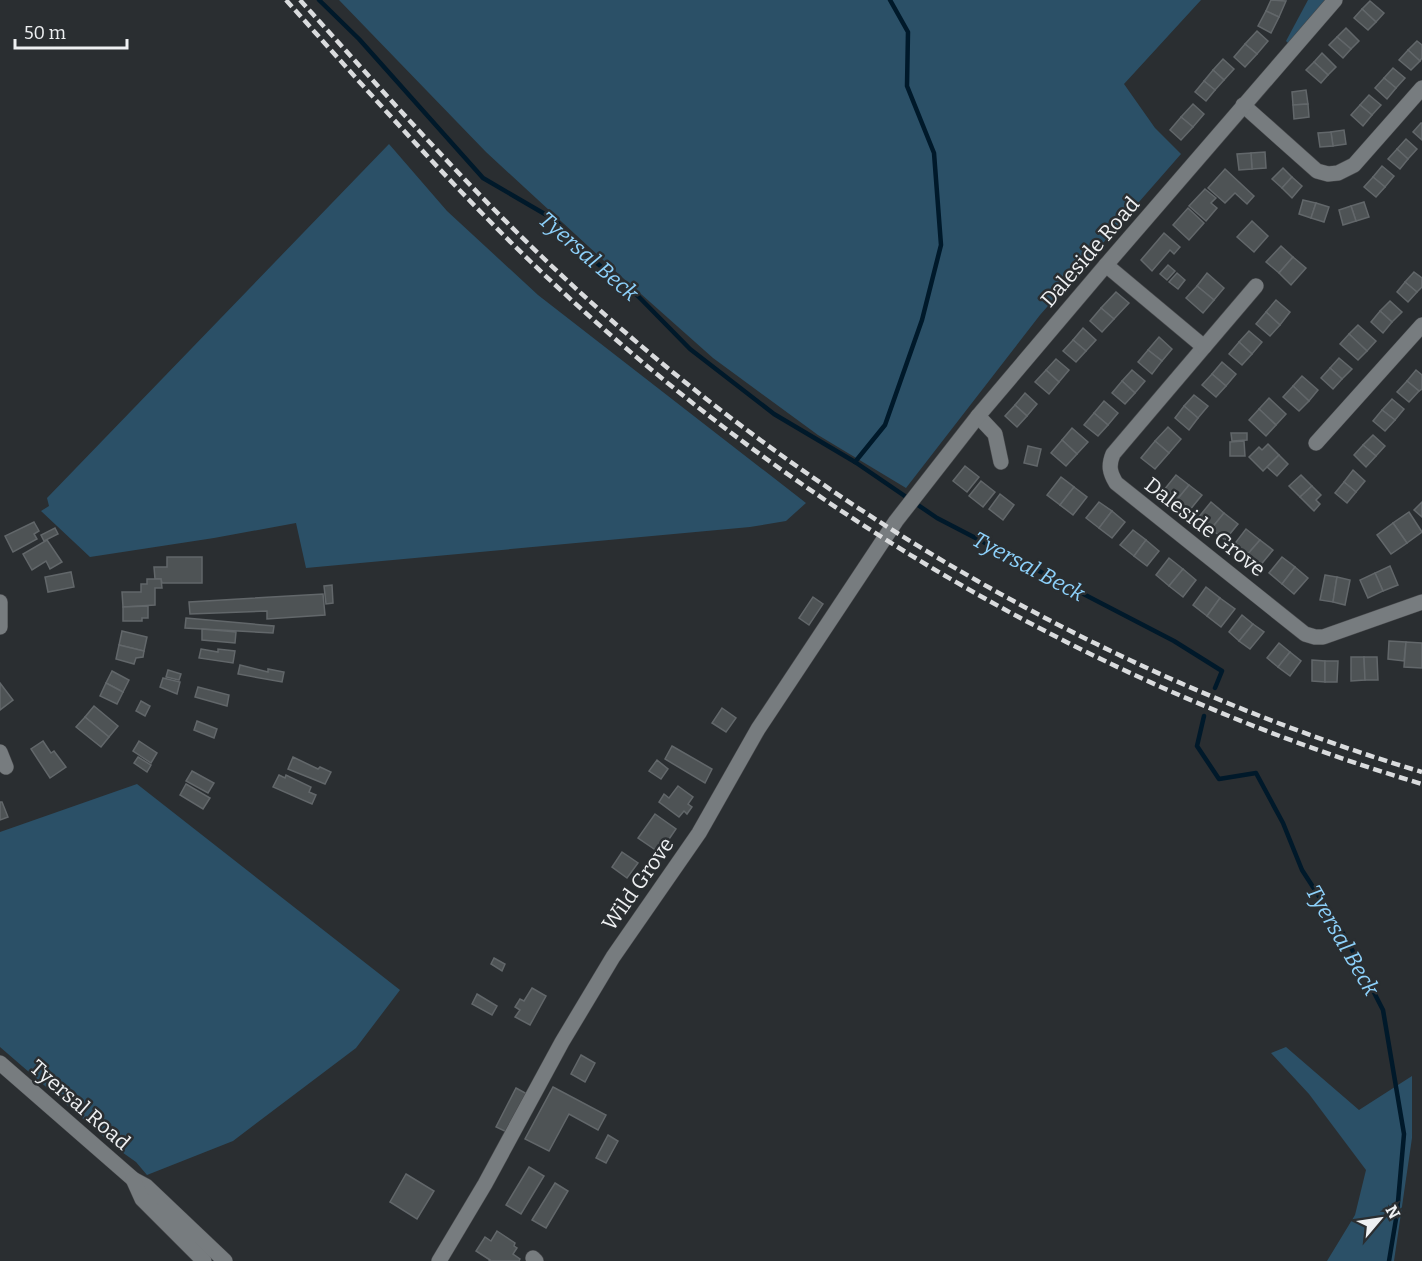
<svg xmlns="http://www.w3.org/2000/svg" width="1422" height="1261" viewBox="0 0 1422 1261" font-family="Bitter,serif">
	<rect width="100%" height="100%" fill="#2a2e31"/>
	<g fill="#2b5067">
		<polygon points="339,0 1201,0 1124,84 1155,128 1181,154 1040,315 906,488 818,435 713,358 614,270 486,152"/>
		<polygon points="1308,0 1325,0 1288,43 1286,41"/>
		<polygon points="389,144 447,211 538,295 806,503 786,521 750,527 306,568 296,523 214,538 90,557 41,511 49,506 47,498"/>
		<polygon points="137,784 400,990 356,1048 233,1141 147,1175 136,1162 119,1150 0,1047 0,832"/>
		<polygon points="1286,1047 1359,1110 1412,1076 1412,1138 1394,1261 1327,1261 1355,1215 1366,1170 1309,1094 1271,1053"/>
	</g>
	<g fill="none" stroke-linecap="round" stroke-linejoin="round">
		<g stroke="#00192a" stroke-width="4.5">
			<polyline points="319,0 359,39 483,178 555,220 588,256 638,296 690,349 774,414 855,462 937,518 1174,641 1222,671 1215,688"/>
			<polyline points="855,462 885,425 922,320 941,245 934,153 907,86 908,32 890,0"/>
			<polyline points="1204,716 1197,746 1219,779 1256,773 1283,823 1302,870 1346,938 1383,1010 1404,1134 1397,1213 1389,1261"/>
		</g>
	</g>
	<g fill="#4e5355" stroke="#62676a" stroke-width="1.5">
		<polygon points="1271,0 1286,1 1279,17 1266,11"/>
		<polygon points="1370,1 1384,13 1376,22 1362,9"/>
		<polygon points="1362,9 1376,22 1368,30 1354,18"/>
		<polygon points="1266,11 1279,17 1271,33 1258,26"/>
		<polygon points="1346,28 1359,41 1351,49 1337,37"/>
		<polygon points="1257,31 1268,41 1257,54 1245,44"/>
		<polygon points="1337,37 1351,49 1343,58 1329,45"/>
		<polygon points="1417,41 1422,45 1422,58 1420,61 1408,50"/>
		<polygon points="1245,44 1257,54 1245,67 1234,57"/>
		<polygon points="1408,50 1420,61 1411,70 1399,60"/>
		<polygon points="1322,53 1336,67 1328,75 1314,62"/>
		<polygon points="1223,59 1234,69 1224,80 1213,70"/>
		<polygon points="1314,62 1328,75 1321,83 1306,70"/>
		<polygon points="1393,68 1405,78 1396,88 1384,78"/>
		<polygon points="1213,70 1224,80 1215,90 1204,81"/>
		<polygon points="1384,78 1396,88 1387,99 1375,88"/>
		<polygon points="1204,81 1215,90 1206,101 1195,92"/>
		<polygon points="1306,90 1308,104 1293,105 1292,92"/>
		<polygon points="1369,95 1381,105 1372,115 1360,105"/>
		<polygon points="1193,104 1204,114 1193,127 1181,117"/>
		<polygon points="1308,104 1309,117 1294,119 1293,105"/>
		<polygon points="1360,105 1372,115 1363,126 1351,115"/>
		<polygon points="1181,117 1193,127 1181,140 1170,130"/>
		<polygon points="1421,123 1422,123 1422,140 1413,132"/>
		<polygon points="1344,130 1346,144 1333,146 1331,132"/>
		<polygon points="1331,132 1333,146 1320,147 1318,133"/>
		<polygon points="1406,139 1417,149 1408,159 1397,149"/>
		<polygon points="1397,149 1408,159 1400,169 1388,159"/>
		<polygon points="1265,152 1266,168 1252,169 1251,153"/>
		<polygon points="1251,153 1252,169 1239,170 1237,154"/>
		<polygon points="1382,166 1394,176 1385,187 1373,177"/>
		<polygon points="1283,168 1292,177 1282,188 1272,179"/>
		<polygon points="1225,169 1254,196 1247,204 1235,193 1225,203 1208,188"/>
		<polygon points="1292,177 1302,186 1292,198 1282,188"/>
		<polygon points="1373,177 1385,187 1376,197 1364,187"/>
		<polygon points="1205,189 1216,198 1211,203 1217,208 1206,221 1189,206"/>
		<polygon points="1303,200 1316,203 1311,218 1299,214"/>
		<polygon points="1364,202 1369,217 1356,221 1351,206"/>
		<polygon points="1316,203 1329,207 1324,222 1311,218"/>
		<polygon points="1351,206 1356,221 1343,225 1339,210"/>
		<polygon points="1188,208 1204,223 1189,240 1173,225"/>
		<polygon points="1252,221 1268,236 1254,252 1237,237"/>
		<polygon points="1164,233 1180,247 1174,254 1170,250 1152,271 1141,260"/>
		<polygon points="1281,246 1293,257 1279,273 1266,262"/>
		<polygon points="1293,257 1306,268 1291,285 1279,273"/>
		<polygon points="1168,265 1175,271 1167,280 1160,274"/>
		<polygon points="1414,272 1422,278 1422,287 1417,292 1405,282"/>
		<polygon points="1177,273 1185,280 1178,289 1169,282"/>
		<polygon points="1207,273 1224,288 1214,300 1197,286"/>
		<polygon points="1405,282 1417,292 1408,302 1397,292"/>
		<polygon points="1197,286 1214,300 1203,313 1186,298"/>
		<polygon points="1116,292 1129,303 1114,319 1101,308"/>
		<polygon points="1276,300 1290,312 1280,325 1266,312"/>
		<polygon points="1390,301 1402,312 1392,322 1380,311"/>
		<polygon points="1101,308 1114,319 1102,332 1090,321"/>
		<polygon points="1380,311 1392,322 1383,333 1371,322"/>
		<polygon points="1266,312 1280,325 1270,336 1256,324"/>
		<polygon points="1358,325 1376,341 1367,351 1349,334"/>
		<polygon points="1083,328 1096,340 1086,351 1073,340"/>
		<polygon points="1249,331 1262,342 1252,354 1239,342"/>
		<polygon points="1349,334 1367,351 1358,360 1340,344"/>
		<polygon points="1159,337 1172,349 1162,361 1148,350"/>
		<polygon points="1073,340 1086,351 1076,362 1063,351"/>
		<polygon points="1239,342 1252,354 1242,365 1229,354"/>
		<polygon points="1148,350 1162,361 1152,374 1138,362"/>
		<polygon points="1339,358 1352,369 1342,379 1330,368"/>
		<polygon points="1056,359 1069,370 1059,382 1046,370"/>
		<polygon points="1222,362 1236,374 1226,386 1212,374"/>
		<polygon points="1330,368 1342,379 1333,389 1321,378"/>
		<polygon points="1046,370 1059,382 1049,394 1035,382"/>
		<polygon points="1132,370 1145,381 1135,393 1122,381"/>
		<polygon points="1416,370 1422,375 1422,389 1419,391 1407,381"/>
		<polygon points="1212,374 1226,386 1216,397 1202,385"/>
		<polygon points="1302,376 1318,390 1309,401 1293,386"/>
		<polygon points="1122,381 1135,393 1125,404 1112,393"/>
		<polygon points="1407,381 1419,391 1409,402 1397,392"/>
		<polygon points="1293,386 1309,401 1299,411 1283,397"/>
		<polygon points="1025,393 1037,404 1027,416 1015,405"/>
		<polygon points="1194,395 1208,406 1198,418 1184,406"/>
		<polygon points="1269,398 1286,414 1276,425 1259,409"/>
		<polygon points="1392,399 1404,409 1395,420 1382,410"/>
		<polygon points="1104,401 1118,413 1108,425 1094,413"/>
		<polygon points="1015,405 1027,416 1017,427 1005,416"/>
		<polygon points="1184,406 1198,418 1189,430 1175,418"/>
		<polygon points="1259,409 1276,425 1266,436 1249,420"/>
		<polygon points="1382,410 1395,420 1385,431 1373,421"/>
		<polygon points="1094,413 1108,425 1098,436 1084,425"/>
		<polygon points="1168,427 1181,439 1169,453 1155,441"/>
		<polygon points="1072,428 1088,442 1077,454 1062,440"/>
		<polygon points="1231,433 1247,433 1247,440 1232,441"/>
		<polygon points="1373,435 1385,446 1376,456 1363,445"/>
		<polygon points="1062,440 1077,454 1066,466 1051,453"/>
		<polygon points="1155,441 1169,453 1155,469 1141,458"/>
		<polygon points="1244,441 1245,456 1230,456 1230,442"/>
		<polygon points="1268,444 1279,455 1263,471 1249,457 1259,447 1262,450"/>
		<polygon points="1363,445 1376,456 1366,467 1354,455"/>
		<polygon points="1028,446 1041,449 1037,466 1024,463"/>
		<polygon points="1279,455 1288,464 1277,476 1267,467"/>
		<polygon points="965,466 979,477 967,492 953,481"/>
		<polygon points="1353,470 1365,481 1356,492 1344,482"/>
		<polygon points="1176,475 1189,485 1176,501 1164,490"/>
		<polygon points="1301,475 1312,486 1300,497 1289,486"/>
		<polygon points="1061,477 1074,487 1060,505 1047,495"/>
		<polygon points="981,481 995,492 983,507 969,496"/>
		<polygon points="1344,482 1356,492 1347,503 1335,493"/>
		<polygon points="1189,485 1202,495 1189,511 1176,501"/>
		<polygon points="1312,486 1321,495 1316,500 1320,504 1314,511 1300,497"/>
		<polygon points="1074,487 1087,497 1073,515 1060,505"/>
		<polygon points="1000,494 1014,505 1003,520 989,509"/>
		<polygon points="1099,502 1112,511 1099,528 1086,518"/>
		<polygon points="1211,502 1224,513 1211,529 1198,518"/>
		<polygon points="1422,502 1422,517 1414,510"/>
		<polygon points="1112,511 1125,522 1112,538 1099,528"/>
		<polygon points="1409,512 1422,532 1407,543 1393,523"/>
		<polygon points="1224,513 1238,524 1225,540 1211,529"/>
		<polygon points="34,522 39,531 34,534 37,539 13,552 5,536"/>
		<polygon points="1393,523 1407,543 1391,554 1377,535"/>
		<polygon points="55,528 58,534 44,541 41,535"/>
		<polygon points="1246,529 1260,540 1246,556 1233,546"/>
		<polygon points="1133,530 1146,540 1134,556 1120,545"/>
		<polygon points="47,540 62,562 50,569 46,561 32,570 23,554"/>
		<polygon points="1146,540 1159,551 1147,566 1134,556"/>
		<polygon points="1260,540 1273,550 1259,567 1246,556"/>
		<polygon points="167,557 202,557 202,583 162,583 161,579 155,579 154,567 167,567"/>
		<polygon points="1282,557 1295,567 1282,584 1269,573"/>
		<polygon points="1169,558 1183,569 1169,586 1156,575"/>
		<polygon points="1390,566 1398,585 1383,591 1375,573"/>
		<polygon points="1295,567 1308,578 1294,594 1282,584"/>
		<polygon points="1183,569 1196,580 1183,597 1169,586"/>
		<polygon points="71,572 74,587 48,592 45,577"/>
		<polygon points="1375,573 1383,591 1368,598 1360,580"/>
		<polygon points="1325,575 1337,577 1333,602 1320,600"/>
		<polygon points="1337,577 1350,580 1345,605 1333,602"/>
		<polygon points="147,579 161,579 162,588 155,588 155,605 123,607 122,592 141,592 141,584 147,584"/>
		<polygon points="332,585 333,603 326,604 324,586"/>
		<polygon points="1206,587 1220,598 1207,616 1193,605"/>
		<polygon points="323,594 325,615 267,619 267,611 190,614 189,602"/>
		<polygon points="813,597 823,604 809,625 799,618"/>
		<polygon points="1220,598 1235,609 1221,627 1207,616"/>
		<polygon points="148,606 148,618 142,618 142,621 123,621 123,607"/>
		<polygon points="1242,615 1253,624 1239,641 1229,632"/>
		<polygon points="186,618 274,626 273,633 185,628"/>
		<polygon points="1253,624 1264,632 1250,649 1239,641"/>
		<polygon points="202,629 236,632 235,643 202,640"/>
		<polygon points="122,631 147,637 144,651 119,645"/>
		<polygon points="1389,641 1406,642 1404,661 1388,659"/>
		<polygon points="1406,642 1422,643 1422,668 1404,667"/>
		<polygon points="1279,643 1290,652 1278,667 1267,658"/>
		<polygon points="119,645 144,651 143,657 136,658 134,664 116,659"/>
		<polygon points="201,649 218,652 218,649 235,651 233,663 199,658"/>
		<polygon points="1290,652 1301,661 1290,676 1278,667"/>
		<polygon points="1351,657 1364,657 1365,680 1351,681"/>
		<polygon points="1364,657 1377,657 1378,680 1365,680"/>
		<polygon points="1312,660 1325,661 1325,682 1312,681"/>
		<polygon points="1325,661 1338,661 1337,682 1325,682"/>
		<polygon points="240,665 268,672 268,669 284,672 282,682 238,674"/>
		<polygon points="168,670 181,674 179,680 166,677"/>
		<polygon points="112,671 129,680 123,692 106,683"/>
		<polygon points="163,678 180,682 177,694 160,687"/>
		<polygon points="0,683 13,700 0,710"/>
		<polygon points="106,683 123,692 117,704 100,696"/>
		<polygon points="198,687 229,695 227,706 195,697"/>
		<polygon points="141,701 150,706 145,716 136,711"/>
		<polygon points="94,706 118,726 109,737 85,717"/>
		<polygon points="722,708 736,718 726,732 712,723"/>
		<polygon points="85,717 109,737 101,747 76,727"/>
		<polygon points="197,721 217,729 214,738 194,730"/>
		<polygon points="43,741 51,753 54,751 66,767 50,778 31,749"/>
		<polygon points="139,741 157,753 151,763 133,751"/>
		<polygon points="672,746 712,769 705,783 665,759"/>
		<polygon points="138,757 151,765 147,772 134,763"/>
		<polygon points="293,757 318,769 320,767 331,772 325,784 288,769"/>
		<polygon points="657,760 668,769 661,779 649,771"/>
		<polygon points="192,771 214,783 208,793 186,781"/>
		<polygon points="279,775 285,778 286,775 311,787 309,792 316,795 312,804 273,787"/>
		<polygon points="186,784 210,798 203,809 180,795"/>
		<polygon points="678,786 693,797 688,804 692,807 687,814 684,811 679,817 659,802 664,794 669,798"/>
		<polygon points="0,802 2,802 8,817 0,820"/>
		<polygon points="655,814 676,829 665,845 662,843 657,851 638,838"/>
		<polygon points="622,852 638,863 627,878 612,867"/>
		<polygon points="494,958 505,964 502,971 491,964"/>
		<polygon points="532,988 546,996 530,1025 515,1017 520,1010 515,1007 520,999 524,1001"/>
		<polygon points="477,994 497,1006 492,1015 472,1004"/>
		<polygon points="581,1055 595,1063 585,1082 571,1074"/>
		<polygon points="553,1087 606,1115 598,1130 569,1114 549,1151 525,1139"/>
		<polygon points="516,1088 529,1095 509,1133 496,1127"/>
		<polygon points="608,1135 618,1141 606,1163 596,1158"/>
		<polygon points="529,1167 544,1176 521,1214 506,1205"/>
		<polygon points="406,1174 434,1191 417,1219 390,1202"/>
		<polygon points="555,1183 568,1191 546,1228 532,1220"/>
		<polygon points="497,1231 515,1243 514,1246 517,1248 513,1254 520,1259 519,1261 489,1261 490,1260 476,1251 485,1237 491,1241"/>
	</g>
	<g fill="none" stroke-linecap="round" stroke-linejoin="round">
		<defs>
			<g id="minor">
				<polyline points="1243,105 1317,171 1328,174 1338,173 1354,165 1422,88"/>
				<path d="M1106 265 1204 347 1113 454C1108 466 1110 473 1116 483L1305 634 1315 637H1323L1422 602"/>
				<polyline points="1204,347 1256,286"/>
				<polyline points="978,416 995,434 1001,462"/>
				<polyline points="1316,443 1422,325"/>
				<polyline points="0,602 0,627"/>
				<polyline points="0,752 6,767"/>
				<polyline points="0,1063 133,1179 146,1186 225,1261"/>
				<polyline points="133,1179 142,1199 204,1261"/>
				<polyline points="533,1258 536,1261"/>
				<polyline points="439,1261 485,1184 562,1042 613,957 699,833 758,729 896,521 978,416 1106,265 1335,0"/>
			</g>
		</defs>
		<use href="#minor" stroke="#484a4d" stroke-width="16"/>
		<use href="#minor" stroke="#777c7f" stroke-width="15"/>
		<g stroke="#d9dbdd" stroke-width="4.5" stroke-dasharray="9 4.5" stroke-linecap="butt">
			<path d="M286 0C366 89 445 179 531 262 780 502 1090 685 1422 784"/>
			<path d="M300 0C378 86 455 173 538 253 786 491 1092 673 1422 772"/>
		</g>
	</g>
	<g text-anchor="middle" stroke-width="5" stroke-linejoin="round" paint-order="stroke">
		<g font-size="21" fill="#eef0f2" stroke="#2a2e31">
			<text transform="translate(1090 252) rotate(-49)" y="7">Daleside Road</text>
			<text transform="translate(1205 527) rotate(38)" y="7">Daleside Grove</text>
			<text transform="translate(638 884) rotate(-55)" y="7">Wild Grove</text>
			<text transform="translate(80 1105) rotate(41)" y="7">Tyersal Road</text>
		</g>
		<g font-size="22" font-style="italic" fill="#8dd1fb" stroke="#2a2e31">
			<text transform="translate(589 256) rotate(41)" y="8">Tyersal Beck</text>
			<text transform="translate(1029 566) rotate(28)" y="8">Tyersal Beck</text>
			<text transform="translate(1343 940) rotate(60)" y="8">Tyersal Beck</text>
		</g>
	</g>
	<g transform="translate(1380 1219) rotate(61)" stroke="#2a2e31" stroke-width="4.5" paint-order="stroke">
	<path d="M0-4.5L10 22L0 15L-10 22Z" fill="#eef0f2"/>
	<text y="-9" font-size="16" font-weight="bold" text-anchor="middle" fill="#eef0f2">N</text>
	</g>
	<path d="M15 39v9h112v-9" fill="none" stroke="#eef0f2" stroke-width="3"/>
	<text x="24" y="39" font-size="18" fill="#eef0f2" stroke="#2a2e31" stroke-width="4.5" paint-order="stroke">50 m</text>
</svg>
